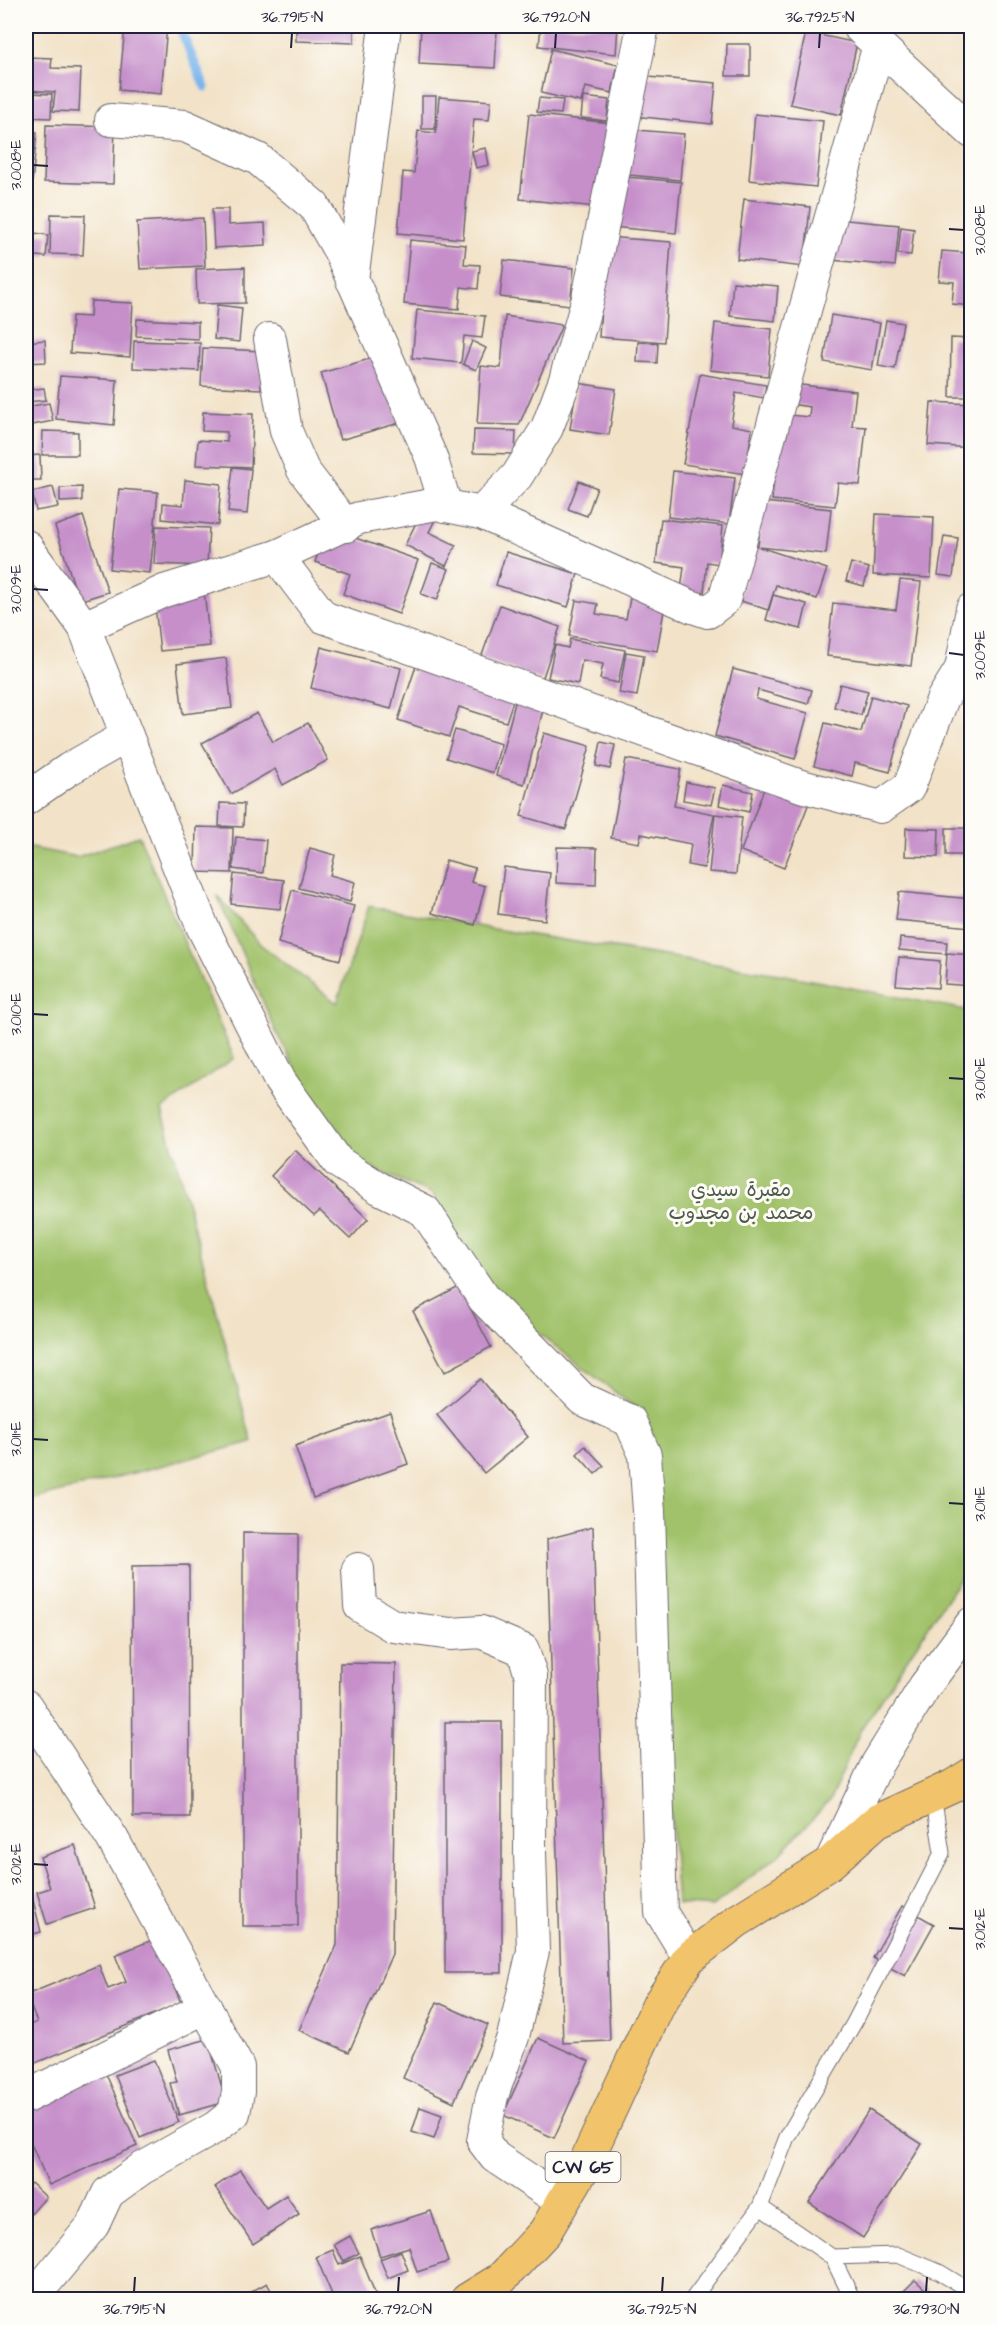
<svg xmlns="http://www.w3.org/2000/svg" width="997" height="2325" viewBox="0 0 997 2325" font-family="'Architects Daughter','Playpen Sans Arabic',sans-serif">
	<rect width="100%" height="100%" fill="#fdfcf7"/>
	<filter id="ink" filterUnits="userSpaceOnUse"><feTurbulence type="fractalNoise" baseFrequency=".0167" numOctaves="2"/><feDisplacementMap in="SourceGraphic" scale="12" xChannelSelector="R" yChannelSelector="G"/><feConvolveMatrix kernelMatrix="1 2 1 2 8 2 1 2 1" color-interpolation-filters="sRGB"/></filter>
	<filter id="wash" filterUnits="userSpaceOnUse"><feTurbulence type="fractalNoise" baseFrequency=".008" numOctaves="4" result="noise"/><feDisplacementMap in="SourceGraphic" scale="24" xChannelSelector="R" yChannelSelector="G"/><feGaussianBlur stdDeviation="1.35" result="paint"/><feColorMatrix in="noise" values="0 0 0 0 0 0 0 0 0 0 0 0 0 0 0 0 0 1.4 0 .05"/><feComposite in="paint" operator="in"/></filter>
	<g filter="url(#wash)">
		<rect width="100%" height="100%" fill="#f2e2c7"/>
		<g fill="#a1c26b" stroke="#627253" stroke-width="1.5">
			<polygon points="139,836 234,1058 162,1109 252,1442 26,1501 26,847 77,857"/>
			<polygon points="217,895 261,945 337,1003 369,906 487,928 785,975 971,1011 971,1562 861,1729 830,1800 779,1855 712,1907 677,1904 642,1413 507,1309 468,1255 433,1194 363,1165 325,1121 277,1034"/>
		</g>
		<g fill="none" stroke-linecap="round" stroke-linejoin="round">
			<polyline stroke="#7ab6ec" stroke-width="9" points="179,26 205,87"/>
		</g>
		<g id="blocks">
			<g fill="#c68fca">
				<polygon points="125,26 167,26 161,94 119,90"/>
				<polygon points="296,26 354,26 354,43 296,41"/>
				<polygon points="421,26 497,30 495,68 419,64"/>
				<polygon points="541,26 618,26 616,54 539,46"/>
				<polygon points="806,32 857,43 841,115 790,104"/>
				<polygon points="727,44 750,44 750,76 726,76"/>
				<polygon points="551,49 618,65 612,93 585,87 581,102 541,93"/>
				<polygon points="26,57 52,58 51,68 81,69 79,112 53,111 55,92 26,90"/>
				<polygon points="637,76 716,83 712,124 633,116"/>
				<polygon points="26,93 52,94 51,118 26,117"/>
				<polygon points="422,96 436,96 435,129 422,129"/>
				<polygon points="439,97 491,101 489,120 474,119 463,239 398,233 403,172 414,173 418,131 436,133"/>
				<polygon points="583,97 609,100 607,121 581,118"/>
				<polygon points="539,98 563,100 561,114 537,112"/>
				<polygon points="529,114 611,123 596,207 520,199"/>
				<polygon points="755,114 823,121 816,187 749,180"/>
				<polygon points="46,125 115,127 113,184 44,182"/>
				<polygon points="624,129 684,134 680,180 620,174"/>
				<polygon points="26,131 37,132 31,193 26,193"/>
				<polygon points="486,148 489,165 476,168 472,151"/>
				<polygon points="616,176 681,182 676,233 611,227"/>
				<polygon points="744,199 810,207 804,267 737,259"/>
				<polygon points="212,209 228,209 228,225 265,223 266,245 214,248"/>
				<polygon points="51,214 85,215 83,255 50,254"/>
				<polygon points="203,218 205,266 140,269 137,222"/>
				<polygon points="836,219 899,225 895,266 831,260"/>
				<polygon points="901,227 914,229 911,255 898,254"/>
				<polygon points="26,232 48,235 46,257 26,255"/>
				<polygon points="970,234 972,306 952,304 954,282 939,281 942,251 968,253"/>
				<polygon points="606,237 671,242 664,342 599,337"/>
				<polygon points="410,240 466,245 464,264 480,265 478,289 461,287 459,309 404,304"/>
				<polygon points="504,260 574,268 570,305 500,297"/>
				<polygon points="245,267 245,303 197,304 196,269"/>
				<polygon points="733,282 778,286 775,321 730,316"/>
				<polygon points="91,301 133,303 130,357 70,353 72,316 90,317"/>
				<polygon points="217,305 242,308 239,342 214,339"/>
				<polygon points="417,310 485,316 482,338 464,336 461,363 412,358"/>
				<polygon points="831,315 880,323 872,370 824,362"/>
				<polygon points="505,316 562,325 519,425 477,424 481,366 501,368"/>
				<polygon points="137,319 198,322 198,339 136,336"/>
				<polygon points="886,320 903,323 895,369 878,366"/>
				<polygon points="715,323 772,329 768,376 710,370"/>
				<polygon points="951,338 972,339 972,397 950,397"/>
				<polygon points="45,340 46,362 26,363 26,342"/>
				<polygon points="134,341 200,343 199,371 133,368"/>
				<polygon points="472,341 486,348 476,370 463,364"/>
				<polygon points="638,342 658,343 657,363 637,362"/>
				<polygon points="203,348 262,351 261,389 201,386"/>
				<polygon points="380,356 399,423 340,440 321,373"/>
				<polygon points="700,374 766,385 764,398 736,393 731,425 752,429 745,474 683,464"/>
				<polygon points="60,376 117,380 114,425 56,419"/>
				<polygon points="577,383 616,389 609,435 570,429"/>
				<polygon points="792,384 856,391 852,426 866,427 860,485 838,483 835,506 772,500 778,434 787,435 789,415 809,417 810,407 790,404"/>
				<polygon points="44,388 46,400 26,402 26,390"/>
				<polygon points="931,402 972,404 972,448 928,445"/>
				<polygon points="49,403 53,421 27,426 26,407"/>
				<polygon points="203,412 253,414 251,467 196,465 198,440 227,442 227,432 202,431"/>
				<polygon points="474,430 516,431 515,454 473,453"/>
				<polygon points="43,431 78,432 78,455 42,455"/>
				<polygon points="40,455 41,480 26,480 26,456"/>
				<polygon points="233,467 251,469 247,514 228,512"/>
				<polygon points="673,471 735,478 729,524 668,517"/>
				<polygon points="185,480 221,484 218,525 162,519 163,503 183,505"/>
				<polygon points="579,481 597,488 587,516 568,509"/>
				<polygon points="53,487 58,507 36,511 32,492"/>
				<polygon points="82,487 82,501 60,502 60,488"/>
				<polygon points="119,489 158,492 150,573 110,569"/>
				<polygon points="763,502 831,509 826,554 759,547 827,569 817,599 776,585 768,610 738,600 755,546 758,546"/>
				<polygon points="426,503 440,510 429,532 456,545 446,566 405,545"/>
				<polygon points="876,514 934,517 931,578 873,575"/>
				<polygon points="83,516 108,592 79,601 55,526"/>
				<polygon points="661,519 723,526 719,564 707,562 704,593 681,590 684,567 656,563"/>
				<polygon points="156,526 209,528 207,566 154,564"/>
				<polygon points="327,528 418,560 399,614 343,594 350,574 315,562"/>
				<polygon points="944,536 958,538 953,577 938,575"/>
				<polygon points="506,552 578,574 568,607 496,585"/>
				<polygon points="432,563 449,569 437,600 421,594"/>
				<polygon points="851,563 869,568 864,586 846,581"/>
				<polygon points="900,580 921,582 911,666 827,656 833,603 896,610"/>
				<polygon points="204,591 210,646 160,651 154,597"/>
				<polygon points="631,593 666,599 657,651 569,636 576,600 598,604 596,614 626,619"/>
				<polygon points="773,595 807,604 801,629 766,620"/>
				<polygon points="500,605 560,627 542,680 481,658"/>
				<polygon points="570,639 625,650 618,683 600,679 603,664 582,660 578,684 548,678 555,645 568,648"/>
				<polygon points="321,647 401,668 391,709 311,688"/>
				<polygon points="626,652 644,655 637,696 619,693"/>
				<polygon points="226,658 232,708 183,714 177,664"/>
				<polygon points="417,663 515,695 506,722 459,707 449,737 398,720"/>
				<polygon points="733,669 812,690 808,704 758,690 756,699 808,713 795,759 715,736"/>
				<polygon points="840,684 868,691 861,715 834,707"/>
				<polygon points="871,696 907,706 890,772 855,763 852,776 814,766 825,723 861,732"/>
				<polygon points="516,699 544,706 524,784 496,776"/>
				<polygon points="257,713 273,742 308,723 328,760 283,785 275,769 231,794 202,743"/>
				<polygon points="455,730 501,744 493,773 446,758"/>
				<polygon points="544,733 590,746 566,829 521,816"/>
				<polygon points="601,742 615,745 610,769 596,766"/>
				<polygon points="626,759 681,769 674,806 714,814 704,868 688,865 691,844 641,834 639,843 611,838"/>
				<polygon points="686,782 715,788 711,805 683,800"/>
				<polygon points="766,783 810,800 784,868 741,851"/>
				<polygon points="723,785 753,792 749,812 719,805"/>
				<polygon points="220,803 244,804 243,827 219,826"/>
				<polygon points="715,814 742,817 736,874 709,872"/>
				<polygon points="196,827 233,828 232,873 195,872"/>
				<polygon points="906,828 939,829 938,857 905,856"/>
				<polygon points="946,828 966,828 967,855 946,855"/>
				<polygon points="236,837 266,840 263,873 233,869"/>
				<polygon points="557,847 597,848 596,885 556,883"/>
				<polygon points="310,848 335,855 330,875 355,882 350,902 299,888"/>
				<polygon points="446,860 475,868 471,882 485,886 475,925 432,913"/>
				<polygon points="504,867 550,873 545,920 498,914"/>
				<polygon points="234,874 284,880 280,909 231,904"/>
				<polygon points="292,890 354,906 340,960 278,943"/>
				<polygon points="899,892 972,899 971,927 896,920"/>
				<polygon points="900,938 947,942 946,954 899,950"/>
				<polygon points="947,953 972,955 972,986 945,984"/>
				<polygon points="899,957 940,961 938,988 896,985"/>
				<polygon points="295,1150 368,1219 350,1239 320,1211 314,1216 271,1176"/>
				<polygon points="459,1287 491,1347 445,1372 413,1311"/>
				<polygon points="480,1379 528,1437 484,1473 437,1415"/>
				<polygon points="390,1412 408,1464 313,1498 295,1446"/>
				<polygon points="585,1446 604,1466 595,1474 577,1454"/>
				<polygon points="593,1527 610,2041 563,2043 547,1539"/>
				<polygon points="243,1533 298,1534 298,1926 243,1926"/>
				<polygon points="189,1565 190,1817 133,1817 132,1566"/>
				<polygon points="340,1663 396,1664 392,1954 349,2052 299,2030 337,1945"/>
				<rect x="445" y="1722" width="57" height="251"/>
				<polygon points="75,1845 95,1908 47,1924 37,1892 50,1888 40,1857"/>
				<polygon points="26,1871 41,1932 26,1936"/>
				<polygon points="902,1906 934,1924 905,1976 873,1958"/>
				<polygon points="155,1939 181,2003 26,2067 26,2027 37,2022 26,1995 99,1965 108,1989 126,1982 115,1955"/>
				<polygon points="437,2002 488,2025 454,2102 403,2078"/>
				<polygon points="538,2038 589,2061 554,2138 503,2115"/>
				<polygon points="208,2039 226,2102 179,2115 170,2083 177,2082 168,2050"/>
				<polygon points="154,2060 179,2122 140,2138 115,2075"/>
				<polygon points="106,2074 137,2146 49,2185 26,2132 26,2110"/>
				<polygon points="420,2107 442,2115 434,2139 412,2132"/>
				<polygon points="869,2110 922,2144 863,2238 809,2203"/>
				<polygon points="240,2170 266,2208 286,2195 299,2214 253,2244 215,2187"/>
				<polygon points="31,2183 46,2197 31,2214 26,2209 26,2189"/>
				<polygon points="431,2211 448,2262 417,2272 409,2247 380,2256 371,2230"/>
				<polygon points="350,2236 359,2253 344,2261 334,2245"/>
				<polygon points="333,2250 339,2265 360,2256 377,2298 327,2300 333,2297 316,2257"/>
				<polygon points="401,2251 408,2270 388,2278 380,2259"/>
				<polygon points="915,2280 935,2298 934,2300 907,2300 901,2294"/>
				<polygon points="267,2283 276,2300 236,2300"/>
			</g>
		</g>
	</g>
	<g filter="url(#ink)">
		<use href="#blocks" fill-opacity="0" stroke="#6b656c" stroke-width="1.5"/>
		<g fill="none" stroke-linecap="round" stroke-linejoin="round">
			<defs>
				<g id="service">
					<polyline points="760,2207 832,2257 853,2300"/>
					<polyline points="832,2257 898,2255 939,2272 972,2292"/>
					<polyline points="692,2300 760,2207 787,2137 854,2023 942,1853 933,1795"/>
				</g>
				<g id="minor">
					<polyline points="858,26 972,132"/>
					<polyline points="111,120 185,126 258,159 314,206 341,254 431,457 446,506"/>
					<polyline points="352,280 385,26"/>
					<polyline points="270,339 286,431 303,470 346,526"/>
					<polyline points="481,513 517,476 547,428 565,380 588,298 643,26"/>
					<polyline points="26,546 84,627 203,928 280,1081 338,1162 379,1188 425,1211 484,1299 582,1399 630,1421 645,1455 649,1511 661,1912 689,1958"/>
					<polyline points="277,556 359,518 437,504 481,513 690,606 708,612 724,600 879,45"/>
					<polyline points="84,627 164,591 277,556 323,617 801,786 881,807 909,787 943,698 961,669 972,666"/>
					<polyline points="961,669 972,609"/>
					<polyline points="26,799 69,769 127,736"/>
					<polyline points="358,1569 360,1606 393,1626 451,1634 481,1632 523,1650 531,1676 530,1853 533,1951 513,2037 492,2096 483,2141 495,2157 562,2202"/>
					<polyline points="26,1706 112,1838 238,2067 238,2092 234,2113 216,2127 141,2169 108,2193 93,2225 40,2289"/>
					<polyline points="830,1863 877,1764 925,1686 972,1623"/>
					<polyline points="26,2097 206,2007"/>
				</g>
				<polyline id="primary" points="467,2300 501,2279 545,2232 583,2168 659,2004 689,1958 737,1921 830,1863 877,1821 953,1786 972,1774"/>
			</defs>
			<use href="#service" stroke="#6b656c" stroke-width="17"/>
			<use href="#minor" stroke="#6b656c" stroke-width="34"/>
			<use href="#primary" stroke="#6b656c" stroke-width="35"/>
			<use href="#service" stroke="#fff" stroke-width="15"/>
			<use href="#minor" stroke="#fff" stroke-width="32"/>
			<use href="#primary" stroke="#f1c36a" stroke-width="33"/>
		</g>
	</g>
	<path fill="none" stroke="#22223b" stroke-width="2" d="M291 48 292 33M555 48 556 33M819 48 820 33M33 165 48 166M949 229 964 230M33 589 48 590M949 653 964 655M33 1014 48 1015M949 1078 964 1079M33 1439 48 1440M949 1503 964 1504M33 1864 48 1865M949 1928 964 1929M134 2292 135 2277M398 2292 399 2277M662 2292 663 2277M926 2292 927 2277"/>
	<g text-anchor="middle" stroke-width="6" stroke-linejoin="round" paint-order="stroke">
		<rect fill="#fdfcf7" stroke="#646373" stroke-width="1.5" x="545.5" y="2152" width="75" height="30" rx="4.5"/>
		<g font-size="18" font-weight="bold" fill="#22223b">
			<text x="583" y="2173">CW 65</text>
		</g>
		<g font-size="20" fill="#4e5a4c" stroke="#fdfcf7">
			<text x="741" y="1196">مقبرة سيدي<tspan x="741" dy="23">محمد بن مجدوب</tspan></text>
		</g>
	</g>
	<rect width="997" height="2325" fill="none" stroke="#fdfcf7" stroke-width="66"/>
	<rect x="33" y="33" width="931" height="2259" fill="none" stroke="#22223b" stroke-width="2"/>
	<g font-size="15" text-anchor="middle" fill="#22223b">
		<text x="292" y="22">36.7915°N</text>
		<text x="556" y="22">36.7920°N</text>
		<text x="820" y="22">36.7925°N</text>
		<text transform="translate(16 165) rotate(-90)" y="5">3.008°E</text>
		<text transform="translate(980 230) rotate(-90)" y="5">3.008°E</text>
		<text transform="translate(16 589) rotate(-90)" y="5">3.009°E</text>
		<text transform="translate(980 655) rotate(-90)" y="5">3.009°E</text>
		<text transform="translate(16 1014) rotate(-90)" y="5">3.010°E</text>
		<text transform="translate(980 1079) rotate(-90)" y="5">3.010°E</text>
		<text transform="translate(16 1439) rotate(-90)" y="5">3.011°E</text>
		<text transform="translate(980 1504) rotate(-90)" y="5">3.011°E</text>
		<text transform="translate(16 1864) rotate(-90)" y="5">3.012°E</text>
		<text transform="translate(980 1929) rotate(-90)" y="5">3.012°E</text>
		<text x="134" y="2314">36.7915°N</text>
		<text x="398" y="2314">36.7920°N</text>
		<text x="662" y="2314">36.7925°N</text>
		<text x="926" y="2314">36.7930°N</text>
	</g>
</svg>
